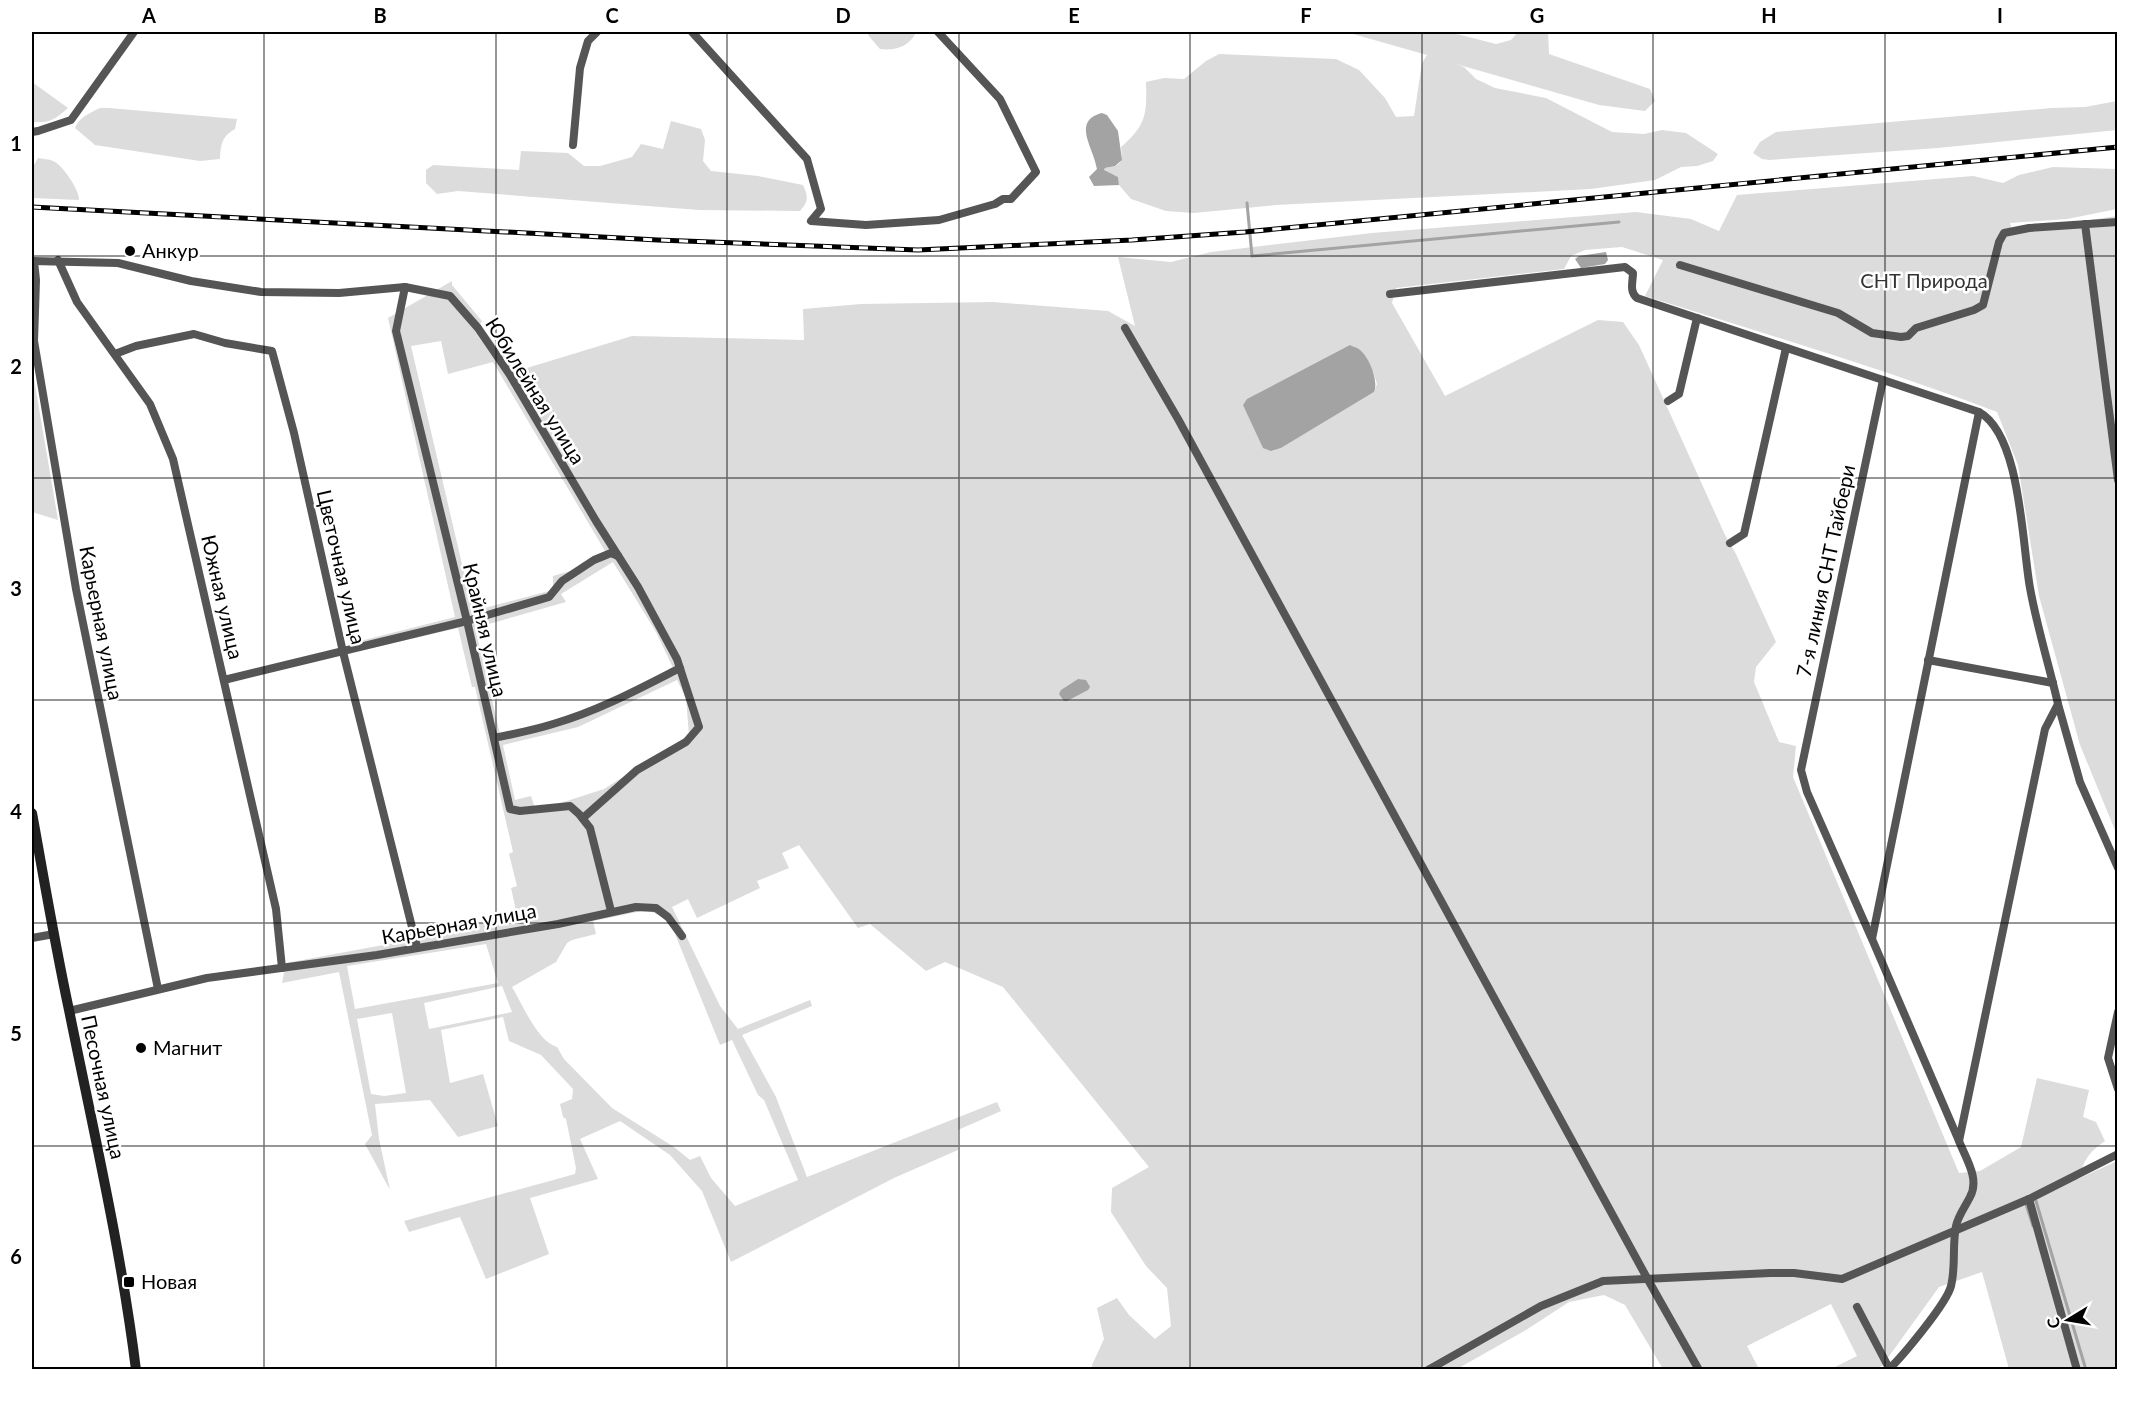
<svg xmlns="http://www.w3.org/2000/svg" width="2149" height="1401" viewBox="0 0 2149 1401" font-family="Lato,sans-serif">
	<rect width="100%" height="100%" fill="#fff"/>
	<g fill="#dcdcdc" fill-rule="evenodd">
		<path d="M869 32H916C910 46 896 51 880 49L868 35Z"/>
		<path d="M1346 32H1449L1496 44 1511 40 1518 32H1548L1549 54 1650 89 1655 101 1645 111 1599 105 1456 64 1464 67 1476 79 1495 88 1546 98 1612 132 1644 134 1662 130 1686 133 1718 154 1713 161 1697 166 1681 167 1655 180 1591 189 1276 205 1194 213 1166 211 1131 199 1119 185 1118 177 1104 171 1105 168C1121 165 1123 164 1121 147 1146 125 1147 115 1146 82L1164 78 1184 79 1206 61 1219 54 1336 59 1359 70 1385 98 1396 117 1414 116 1422 63 1427 55Z"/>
		<path d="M32 82 68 108C54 120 50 123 32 122Z"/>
		<polygon points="2117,101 2117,130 1938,148 1769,160 1762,159 1753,153 1760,142 1776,132 2052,108 2085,107"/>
		<path d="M100 108H109L237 119 235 129C221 137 221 145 220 159L200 161 95 145 75 128C79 117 90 113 100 108Z"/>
		<path d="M671 121 701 129 705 140 703 161 711 171 758 176 803 185C808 196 809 201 800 211L699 210 458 191 437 194 426 183V170L433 165 519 170 521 151 568 153 584 166H600L632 157 641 144 663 149Z"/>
		<path d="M38 158C43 159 49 159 53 161 62 164 80 191 79 200L32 198V168Z"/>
		<path d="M2053 167 2117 169V209L2067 219 2010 223 2012 231 2117 216V835L2080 745 2039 596 2018 465 1997 412C1881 368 1762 333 1645 296L1663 260 1622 247 1585 250 1571 256 1564 269 1396 288 1392 303 1445 396 1598 320 1623 322 1639 345 1725 535 1736 554 1776 642 1756 667 1754 682 1779 742 1796 746 1793 777 1959 1173 1980 1171 2021 1147 2037 1078 2089 1090 2083 1117 2096 1122 2105 1141C2088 1153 2085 1159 2078 1179L2117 1161V1369H2009L1982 1272 1939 1287 1882 1366 1874 1369H1831L1857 1356 1831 1304 1747 1346 1759 1369H1663L1625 1305 1604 1295 1569 1302 1526 1330 1457 1369H1092V1365L1104 1339 1097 1308 1117 1298 1129 1315 1155 1339 1171 1326 1167 1288 1146 1266 1111 1212 1112 1188 1149 1167 1003 987 945 962 926 971 870 924 858 928 799 845 782 853 789 868 757 881 760 888 697 918 688 899 672 907 720 1006 738 1029 810 1000 812 1006 742 1035 776 1097 807 1177 997 1102 1001 1111 958 1130V1150L894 1178 731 1262 702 1191 670 1155 620 1121 580 1139 598 1179 530 1198 549 1254 486 1279 460 1217 409 1232 404 1221 575 1174 576 1168 566 1119 563 1117 560 1104 572 1099 573 1089 541 1055 509 1041 503 1017 441 1030 450 1083 483 1074 498 1126 458 1137 430 1100 375 1104 379 1139 390 1190 365 1144 372 1135 339 972 282 983 286 963 405 941 517 915 511 888 517 886 509 854 513 852 475 687H472L458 628 355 652 352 643 455 617 388 318 452 281V285L482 321 480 325 517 371 632 336 804 340 803 309 861 304 993 302 1108 311 1135 326 1118 257 1171 262 1211 252 1372 233 1636 212 1691 219 1719 231 1737 195 1973 176 2003 183 2019 175ZM441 341 448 374 493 362 605 551 574 570 553 576V590L473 611 411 346ZM1373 371 1377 384 1374 392 1281 448 1271 451ZM613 562 656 632 674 670 574 718 500 734 475 628 566 602 561 594ZM677 680 686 698 689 735 604 789 536 811 531 796 515 800 503 745 578 727ZM647 910 659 915 671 924 720 1045 732 1040 758 1095 764 1100 798 1180 735 1206 711 1178 700 1156 690 1160 674 1147 612 1108 564 1059 557 1047C537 1041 523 1005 512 987L556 962 567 943 572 940 596 934 593 921ZM486 944 498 983 355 1009 347 966ZM502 986 512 1012 429 1029 424 1003ZM392 1013 406 1093 384 1096 371 1094 357 1019Z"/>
		<polygon points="32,367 58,520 32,512"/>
	</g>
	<g fill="#a3a3a3">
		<path d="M1102 113 1107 115 1118 131 1122 160 1115 166 1105 168 1104 170 1118 177 1119 185 1094 186 1089 177 1097 169C1094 148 1071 121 1102 113Z"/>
		<polygon points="1606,252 1608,260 1605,264 1581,268 1575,259 1579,256"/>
		<path d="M1350 345C1353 347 1357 347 1360 350 1369 357 1379 381 1374 392L1281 448 1271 451 1263 448 1243 405 1247 399Z"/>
		<polygon points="1078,679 1086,680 1090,687 1088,690 1067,701 1064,701 1059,694 1061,690"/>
	</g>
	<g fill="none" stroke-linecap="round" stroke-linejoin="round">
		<g stroke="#a3a3a3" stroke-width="3">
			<polyline points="1247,203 1252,256 1619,222"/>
			<polyline points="2036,1201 2086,1370"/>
			<polyline points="2026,1204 2033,1226"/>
		</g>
		<g stroke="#555" stroke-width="8">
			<polyline points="692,32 807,159 821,209 811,221 866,225 939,220 995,204 1003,199 1011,199 1036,172 1000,99 938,32"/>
			<polyline points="32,132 38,131 71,120 134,32"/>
			<polyline points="573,145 580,68 588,41 597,32"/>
			<polyline points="2085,224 2118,480"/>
			<polyline points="58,260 77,302 150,404 173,459 276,909 282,968"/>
			<polyline points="32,261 118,263 191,281 261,292 339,293 405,287 450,296 478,328 510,375 596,521 638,587 677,659 699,727 686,742 637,770 583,818"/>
			<polyline points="34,261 36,280 34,341 76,589 158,989"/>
			<polyline points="1680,265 1838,313 1872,333 1901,337 1908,336 1916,328 1974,310 1983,305 1999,242 2004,233 2029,228 2118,222"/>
			<polyline points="405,287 396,331 467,621 510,809 520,811 570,806 579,814 590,828 611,911"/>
			<path d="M1390 294 1625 267 1633 273C1633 281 1629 292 1637 298L1979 412C2021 435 2022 544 2030 588 2037 627 2049 665 2058 704L2045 729 1959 1141 1872 939 1979 412"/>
			<polyline points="1125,328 1178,419 1647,1278 1699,1370"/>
			<polyline points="115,354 136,346 194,334 225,343 272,351 294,433 343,652 417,947"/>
			<polyline points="1668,401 1679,394 1697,318"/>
			<polyline points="1730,543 1744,534 1786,348"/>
			<polyline points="1928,660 2053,683"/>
			<polyline points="224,680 467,621 549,597 562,581 594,560 611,553 618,556"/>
			<polyline points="2058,704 2080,782 2118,868"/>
			<path d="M494 738C514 734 534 730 553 724 598 711 639 689 680 668"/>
			<polyline points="1871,937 1807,792 1801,770 1883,380"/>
			<polyline points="32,938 54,934"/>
			<polyline points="69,1011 207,978 377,955 558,924 636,907 656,908 668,917 682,936"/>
			<polyline points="2118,1012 2108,1058 2118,1089"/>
			<polyline points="2029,1199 2077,1370"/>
			<polyline points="1857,1307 1890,1370"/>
			<polyline points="1428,1370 1541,1306 1603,1281 1770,1273 1794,1273 1842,1279 2029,1199 2118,1154"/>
			<path d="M1888 1370C1902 1357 1947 1303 1951 1286 1956 1266 1952 1246 1956 1226 1958 1216 1965 1207 1970 1197 1980 1179 1966 1159 1959 1141"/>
		</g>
		<path stroke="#222" stroke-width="10" d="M32 813C44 879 55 945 69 1010 93 1129 121 1249 136 1370"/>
		<defs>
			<polyline id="rail" points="32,207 658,240 918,250 1132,240 1245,232 2118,147"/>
		</defs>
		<use href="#rail" stroke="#000" stroke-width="5"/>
		<use href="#rail" stroke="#fff" stroke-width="3" stroke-dasharray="9" stroke-linecap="butt"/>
	</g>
	<path fill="none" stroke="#000" stroke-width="1.5" stroke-opacity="0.55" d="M264 32V1370M496 32V1370M727 32V1370M959 32V1370M1190 32V1370M1422 32V1370M1653 32V1370M1885 32V1370M32 256H2118M32 478H2118M32 700H2118M32 923H2118M32 1146H2118"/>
	<g fill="#000" stroke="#fff" stroke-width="2">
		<circle cx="130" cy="251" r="6"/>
		<circle cx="141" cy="1048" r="6"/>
		<rect x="123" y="1276" width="12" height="12" rx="3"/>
	</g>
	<g text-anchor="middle" stroke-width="5" stroke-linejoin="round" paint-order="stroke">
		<g font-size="20" fill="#000" stroke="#fff" text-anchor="start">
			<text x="142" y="258">Анкур</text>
			<text x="153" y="1055">Магнит</text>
			<text x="141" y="1289">Новая</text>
		</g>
		<g font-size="20" fill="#333" stroke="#fff">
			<text x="1924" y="288">СНТ Природа</text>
		</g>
		<g font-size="20" fill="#000" stroke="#fff">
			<text transform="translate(535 391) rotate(58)" y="7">Юбилейная улица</text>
			<text transform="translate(341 567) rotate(77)" y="7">Цветочная улица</text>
			<text transform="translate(1826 571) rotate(-78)" y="7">7-я линия СНТ Тайбери</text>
			<text transform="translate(222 597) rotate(77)" y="7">Южная улица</text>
			<text transform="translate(101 623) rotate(79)" y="7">Карьерная улица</text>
			<text transform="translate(485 630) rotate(77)" y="7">Крайняя улица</text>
			<text transform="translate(459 924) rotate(-10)" y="7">Карьерная улица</text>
			<text transform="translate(103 1087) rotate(78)" y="7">Песочная улица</text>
		</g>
	</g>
	<rect width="2149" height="1401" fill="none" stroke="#ffffff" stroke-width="66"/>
	<g transform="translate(2068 1320) rotate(259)" stroke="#ffffff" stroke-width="4.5" paint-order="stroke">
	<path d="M0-4.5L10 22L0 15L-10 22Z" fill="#000000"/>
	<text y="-9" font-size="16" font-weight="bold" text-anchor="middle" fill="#000000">С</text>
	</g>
	<rect x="33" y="33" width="2083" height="1335" fill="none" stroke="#000" stroke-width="2"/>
	<g font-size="20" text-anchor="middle" font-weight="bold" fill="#000">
		<text x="149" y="23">A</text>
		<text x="380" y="23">B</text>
		<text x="612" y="23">C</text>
		<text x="843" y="23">D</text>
		<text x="1074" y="23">E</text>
		<text x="1306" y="23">F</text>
		<text x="1537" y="23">G</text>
		<text x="1769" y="23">H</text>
		<text x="2000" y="23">I</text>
		<text x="16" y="151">1</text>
		<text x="16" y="374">2</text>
		<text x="16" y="596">3</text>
		<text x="16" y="819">4</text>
		<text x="16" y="1041">5</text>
		<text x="16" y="1264">6</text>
	</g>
</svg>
